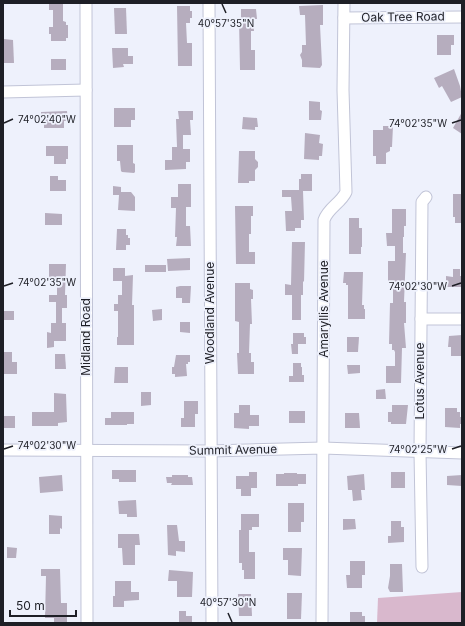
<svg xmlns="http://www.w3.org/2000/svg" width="465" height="626" viewBox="0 0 465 626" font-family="Inter,sans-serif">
	<rect width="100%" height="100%" fill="#eef1fc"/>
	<polygon fill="#d9b8cd" points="462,592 462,623 377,623 378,598"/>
	<g fill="#b6adbe">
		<polygon points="49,3 63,3 63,21 66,22 66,25 68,25 68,38 66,38 66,41 51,41 51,34 49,34 49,27 53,27 53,10 49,10"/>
		<polygon points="323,5 323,25 320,25 322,65 320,68 302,67 302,60 300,55 302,52 302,45 306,45 305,15 300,15 299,6"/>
		<polygon points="177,6 190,6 190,11 192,11 192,18 190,18 190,23 186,23 187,43 192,43 192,66 178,66"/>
		<polygon points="114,8 126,8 127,34 115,34"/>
		<polygon points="241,9 256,9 257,19 253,19 254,31 251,31 251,50 255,50 255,70 240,70 239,19 241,19"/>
		<polygon points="437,35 454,35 454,45 451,45 451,55 437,55"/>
		<polygon points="4,39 13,40 14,63 3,63"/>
		<polygon points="112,48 128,48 128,56 133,56 133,64 123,64 124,67 113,68"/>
		<rect x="51" y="59" width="15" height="11"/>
		<polygon points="454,69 460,86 462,97 451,102 442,86 439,88 434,78"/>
		<polygon points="309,101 320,102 320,110 322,111 321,120 309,120"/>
		<polygon points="114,108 135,108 135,120 131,120 131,127 114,127"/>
		<polygon points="67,111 68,121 64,121 64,128 44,128 44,122 41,122 41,112"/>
		<polygon points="178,111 193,111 193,120 190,120 191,135 183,135 183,149 190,149 190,162 186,162 186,169 165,170 165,160 172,160 172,147 177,147 176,119 179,119"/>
		<polygon points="462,112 462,134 453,128"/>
		<polygon points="243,117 257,118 258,127 255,127 255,130 242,129"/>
		<polygon points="383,126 393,126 392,147 390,147 390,151 386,153 386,164 376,164 376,156 373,156 373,130 383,130"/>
		<polygon points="305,133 320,135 319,143 323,144 322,156 319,156 319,160 304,159"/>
		<polygon points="117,145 133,145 133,163 135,164 135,172 134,173 122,172 121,171 120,161 117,161"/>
		<polygon points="46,146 68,146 68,159 66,159 66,164 54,164 54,156 46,156"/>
		<polygon points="239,151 255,151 255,159 258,162 258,167 255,170 255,181 249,181 249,183 238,183"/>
		<polygon points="301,174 312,174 312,191 303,191 304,220 301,220 301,228 295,228 295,231 286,231 285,211 292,211 291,197 282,197 282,190 299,190 299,179 301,179"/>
		<polygon points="50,176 58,176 58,180 66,180 66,191 50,191"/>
		<polygon points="178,184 191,184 191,207 186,207 186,226 190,226 191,246 176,246 177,237 175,237 176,208 171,208 171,197 178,197"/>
		<polygon points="113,186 121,187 121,192 131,192 135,197 135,211 118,210 119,195 113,195"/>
		<polygon points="453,194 462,194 462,223 455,223 455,217 453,217"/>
		<polygon points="235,206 253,206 253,216 251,216 251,234 249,234 249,252 255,252 255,264 236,264"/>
		<polygon points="392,209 406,209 406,226 404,226 404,237 403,237 403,253 406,253 404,302 406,302 406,323 404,323 406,348 402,348 401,383 386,383 386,366 395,366 395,352 394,350 392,350 392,344 389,344 390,303 393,303 393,283 388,283 388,261 395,261 395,246 387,246 386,233 392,233"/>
		<polygon points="45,213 62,214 62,225 45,225"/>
		<polygon points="349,218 359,218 359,228 362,228 362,247 361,247 361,254 349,254"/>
		<polygon points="117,229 126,229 126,235 128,235 128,238 130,238 130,245 126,245 126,250 116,250"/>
		<polygon points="292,242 305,242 304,282 303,281 303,295 301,295 301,320 292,320 292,295 285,295 285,284 291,285"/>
		<polygon points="190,258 190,270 168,271 167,259"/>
		<polygon points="49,264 66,264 65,295 67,295 67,308 62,308 62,323 66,323 66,341 54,341 54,347 47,348 47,332 51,333 51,323 56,323 56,302 49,302 49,295 57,295 57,279 49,279"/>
		<rect x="145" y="265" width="21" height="7"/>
		<polygon points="113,268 125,268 125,276 133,275 132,305 134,305 134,345 117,345 117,337 118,337 118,311 114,311 114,304 118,304 118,295 122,295 122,281 113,281"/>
		<polygon points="453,269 460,269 460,276 462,276 462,287 446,287 446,276 453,277"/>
		<polygon points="344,272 363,272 362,305 364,305 364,309 365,309 365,319 348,319 348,285 346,285 346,283 343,283"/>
		<polygon points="235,283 250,283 250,289 253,290 253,299 251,299 252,324 250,324 249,353 251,353 251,362 254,362 254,374 238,374 237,353 239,353 239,322 235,321"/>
		<polygon points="180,286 191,286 190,303 182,303 182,298 176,298 176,287"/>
		<polygon points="162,309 162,320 153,321 152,310"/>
		<rect x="3" y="311" width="11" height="9"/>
		<polygon points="180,322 190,322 190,333 180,332"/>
		<polygon points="293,333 304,333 304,337 306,337 306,344 298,344 298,354 292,354 291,344 293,344"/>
		<polygon points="462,335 462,356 451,356 451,347 448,347 449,336"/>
		<polygon points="347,337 359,337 358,352 347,352"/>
		<polygon points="3,352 12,352 12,362 17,362 17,374 3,374"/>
		<polygon points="55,354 65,354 66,369 55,369"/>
		<polygon points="176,355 190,355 190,362 188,362 188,364 186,364 187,376 175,377 175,374 172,374 172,367 174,367"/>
		<polygon points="293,363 301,363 301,367 302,367 302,375 304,375 304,382 289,382 289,376 293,376"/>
		<polygon points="347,365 360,365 360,373 348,374"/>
		<polygon points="115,367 128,367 128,383 114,383"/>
		<polygon points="385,389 386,399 376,399 376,390"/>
		<polygon points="141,392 151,392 151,405 141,406"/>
		<polygon points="54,393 66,394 67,422 58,423 58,426 32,426 32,412 54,412"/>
		<polygon points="184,401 198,401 198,414 195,414 195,427 181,427 181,418 184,418"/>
		<polygon points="239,405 250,405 250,415 259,415 259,426 249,426 249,429 234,428 234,413 239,413"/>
		<polygon points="392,405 408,405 406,424 391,424 391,422 388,422 388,412 392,412"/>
		<polygon points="445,408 457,408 457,412 460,412 460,417 462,417 462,424 460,424 460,428 445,427"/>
		<rect x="289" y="411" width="16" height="12"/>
		<polygon points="111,412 134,412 134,424 127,424 127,425 105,425 105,418 111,418"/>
		<polygon points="345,413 359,413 360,428 345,428"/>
		<rect x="3" y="416" width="12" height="12"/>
		<polygon points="112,470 136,470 136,482 119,482 119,479 112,479"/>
		<polygon points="249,472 257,472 257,488 251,488 251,496 241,496 241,489 236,489 236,476 249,476"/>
		<rect x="391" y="472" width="14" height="16"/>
		<polygon points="284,473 297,473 297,474 306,474 306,484 298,484 298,486 276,486 276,474 284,474"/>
		<polygon points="364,474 365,490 361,490 362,500 353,501 352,490 348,490 347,476"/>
		<polygon points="62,475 63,491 40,493 39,477"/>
		<polygon points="172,475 188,475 188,477 192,477 193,485 171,485 172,483 167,483 166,477 172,477"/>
		<polygon points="462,475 462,486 447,485 447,476"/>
		<polygon points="136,500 137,517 127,517 127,514 119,514 118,501"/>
		<polygon points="288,503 304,503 304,522 301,522 301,532 288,532"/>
		<polygon points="241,514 259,514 259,527 252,527 252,530 249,530 249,552 255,552 255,579 244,579 244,570 242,570 242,563 239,563 239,530 241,530"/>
		<polygon points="49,515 62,516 62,529 60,528 60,534 49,534"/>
		<polygon points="343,519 355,519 356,529 343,530"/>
		<polygon points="391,521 401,521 401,527 404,527 404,542 388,543 388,536 391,536"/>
		<polygon points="167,525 177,525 179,541 185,541 185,552 176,551 176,556 168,555"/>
		<polygon points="118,534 139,534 140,545 135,545 135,565 123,565 122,548 118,548"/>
		<polygon points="7,547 17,548 16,558 7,558"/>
		<polygon points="283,548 302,548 301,576 288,575 288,560 283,560"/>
		<polygon points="350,561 365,561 365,575 362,575 362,588 347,588 346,575 350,575"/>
		<polygon points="390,564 402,564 403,592 390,592 388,588 390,576"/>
		<polygon points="41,569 60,569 61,603 67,603 67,623 54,623 54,618 45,618 46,576 41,576"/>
		<polygon points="169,570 193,572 192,597 177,597 177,581 168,581"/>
		<polygon points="115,581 131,581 131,592 139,592 139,600 124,601 124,607 113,607 113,596 115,596"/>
		<polygon points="287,593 302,593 301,619 287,619"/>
		<polygon points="238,594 251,594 252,616 239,616"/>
		<polygon points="179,611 186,611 186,616 192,616 192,623 179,623"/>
		<polygon points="350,612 362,612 362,616 365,616 365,623 350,623"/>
	</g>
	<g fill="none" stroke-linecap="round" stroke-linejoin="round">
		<defs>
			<g id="minor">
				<polyline points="86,3 87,623"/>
				<polyline points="209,3 212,623"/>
				<polyline points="344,18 462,17"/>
				<polyline points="3,92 86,90"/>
				<polyline points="421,319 462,319"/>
				<polyline points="3,450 211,451 323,448 462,453"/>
				<polyline points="422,567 420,452 422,202 426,197"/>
				<path d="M322 623 324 220C328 208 341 203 346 192L343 90 344 3"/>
			</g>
		</defs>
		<use href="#minor" stroke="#c1c4d7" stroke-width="13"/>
		<use href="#minor" stroke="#fff" stroke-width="11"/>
	</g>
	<path fill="none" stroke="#1e1f26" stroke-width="1.5" d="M222 4 226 13M4 123 13 119M452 123 461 120M4 286 13 283M452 286 461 283M4 449 13 446M452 449 461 446M228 613 232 622"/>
	<g text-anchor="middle" stroke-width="3.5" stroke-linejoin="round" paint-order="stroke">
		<g font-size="12" fill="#1e1f26" stroke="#eef1fc">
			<text transform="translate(403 17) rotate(-1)" y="4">Oak Tree Road</text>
			<text transform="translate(324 309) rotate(-90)" y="4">Amaryllis Avenue</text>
			<text transform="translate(210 313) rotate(-90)" y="4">Woodland Avenue</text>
			<text transform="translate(86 337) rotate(-90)" y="4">Midland Road</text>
			<text transform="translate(420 381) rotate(-90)" y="4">Lotus Avenue</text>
			<text transform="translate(233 450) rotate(-1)" y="4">Summit Avenue</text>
		</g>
	</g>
	<g font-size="10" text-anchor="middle" fill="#1e1f26" stroke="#eef1fc" stroke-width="3.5" stroke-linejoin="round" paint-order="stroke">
		<text x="226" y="27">40°57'35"N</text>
		<text x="47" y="123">74°02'40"W</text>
		<text x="418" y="127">74°02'35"W</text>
		<text x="47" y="286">74°02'35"W</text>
		<text x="418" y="290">74°02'30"W</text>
		<text x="47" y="449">74°02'30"W</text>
		<text x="418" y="453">74°02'25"W</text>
		<text x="228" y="606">40°57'30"N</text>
	</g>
	<rect width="465" height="626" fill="none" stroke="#1e1f26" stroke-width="8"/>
	<path d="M10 610v6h66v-6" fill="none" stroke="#1e1f26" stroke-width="2"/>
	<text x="16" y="610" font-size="12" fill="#1e1f26" stroke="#eef1fc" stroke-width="3" paint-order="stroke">50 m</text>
</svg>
